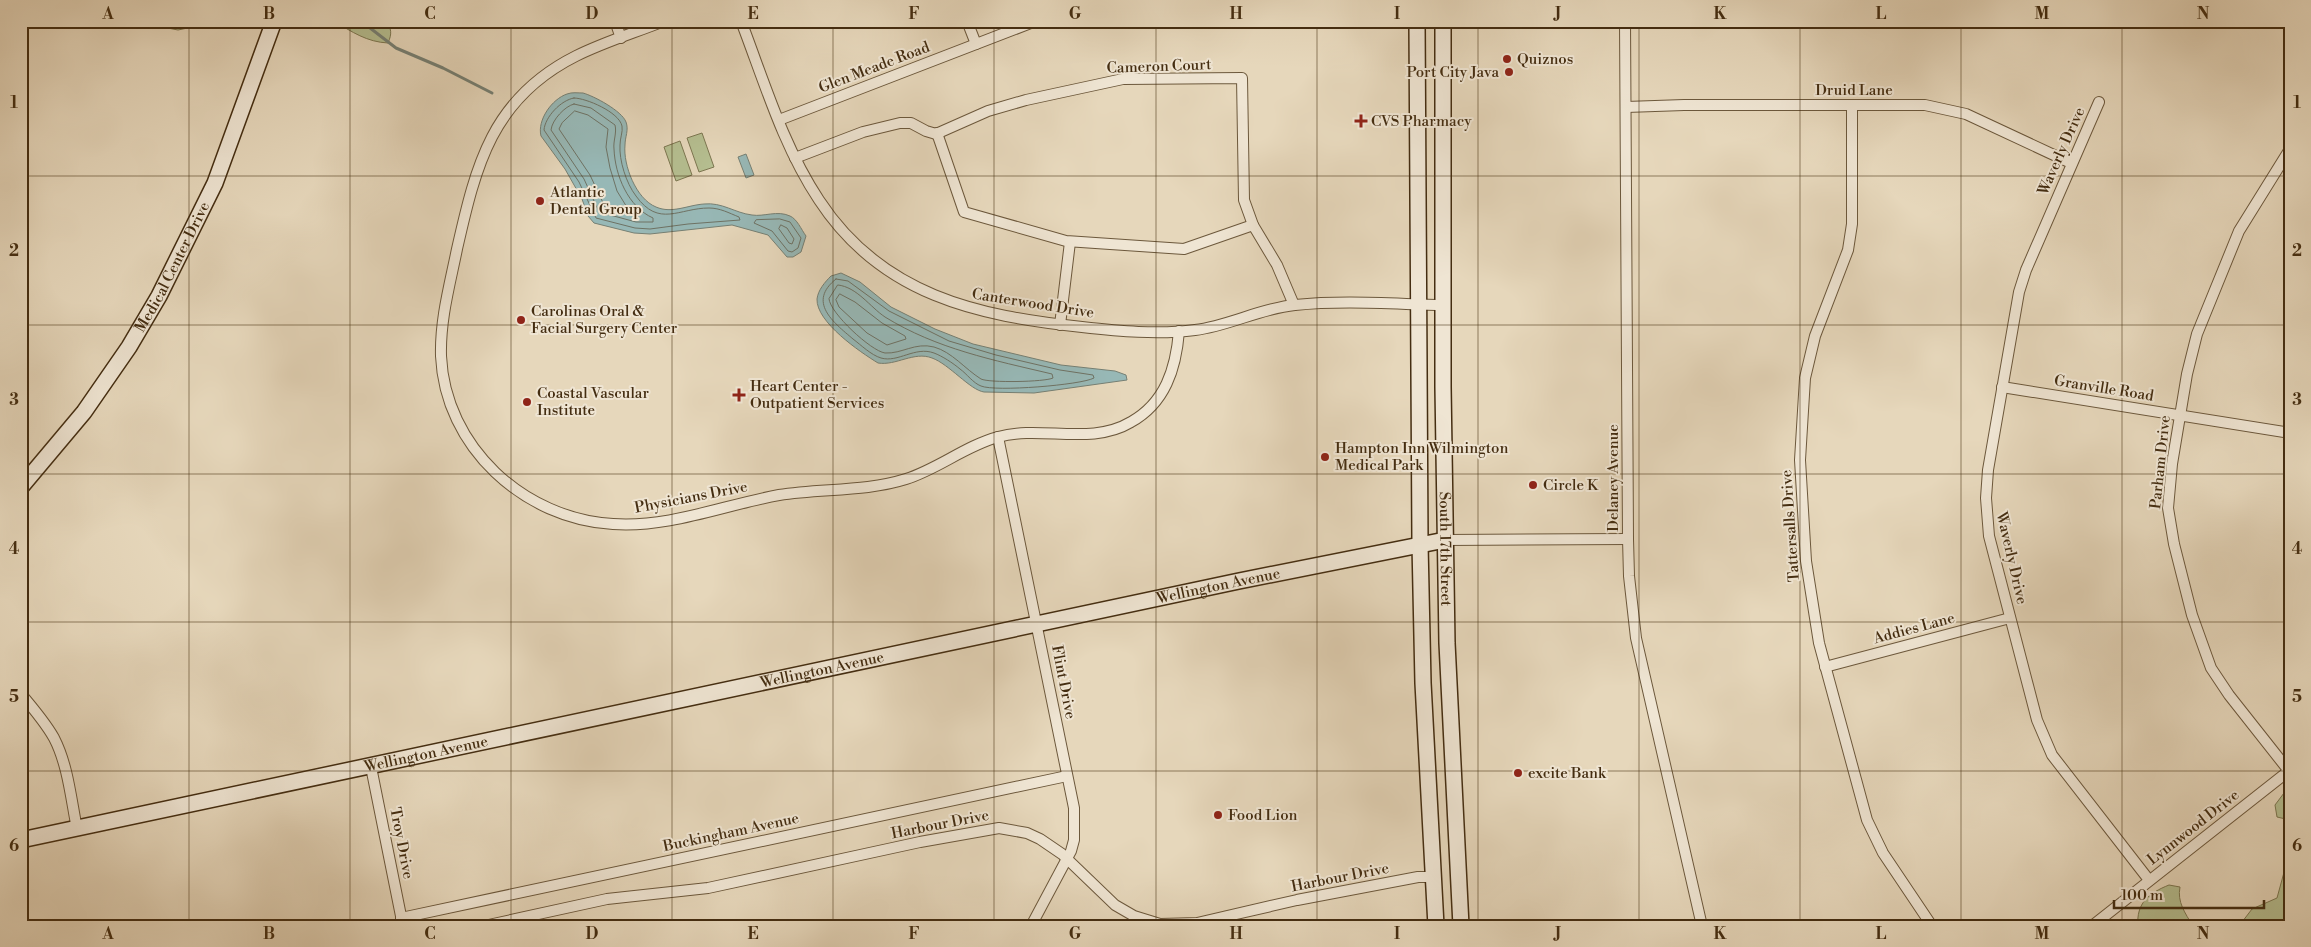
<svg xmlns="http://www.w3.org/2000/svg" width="2311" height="947" viewBox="0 0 2311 947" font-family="'Libre Bodoni',serif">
	<rect width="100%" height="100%" fill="#e6d7bb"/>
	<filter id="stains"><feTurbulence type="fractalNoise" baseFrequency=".004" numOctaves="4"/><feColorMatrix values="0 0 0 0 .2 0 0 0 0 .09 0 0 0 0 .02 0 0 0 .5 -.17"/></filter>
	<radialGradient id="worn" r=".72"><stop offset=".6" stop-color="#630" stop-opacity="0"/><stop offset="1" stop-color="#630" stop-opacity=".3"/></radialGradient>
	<g fill="#b5be90" stroke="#7c7650">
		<polygon points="131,21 221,21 178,30"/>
		<path d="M334 21H385C392 28 392 34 388 43 367 42 352 32 334 21Z"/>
		<polygon points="702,133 714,167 699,172 687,138"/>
		<polygon points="680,141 692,175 676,181 664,147"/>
		<polygon points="2290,785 2290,820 2277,817 2275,805"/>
		<polygon points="2290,864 2290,926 2239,926 2252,909 2277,898 2286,865"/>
		<path d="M2169 885 2180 887C2177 902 2185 913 2193 926H2138C2136 903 2149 893 2169 885Z"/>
	</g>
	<g fill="#97b8b6" stroke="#768074">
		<path d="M583 93C594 96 622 111 626 122 629 130 625 137 625 145 623 165 636 199 656 207 672 214 688 205 704 204 722 202 735 213 752 215 764 217 777 210 790 216 797 219 801 229 806 236L801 252 793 257H787L768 235 732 225 650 234 634 233 594 223 588 216 582 199 565 169 541 136C537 120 552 99 567 94 572 92 578 93 583 93Z"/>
		<polygon points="746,154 754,175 746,178 738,157"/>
		<path d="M841 273 860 282 891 307 935 329 973 344 1061 365 1115 371 1126 375 1127 380 1034 393 984 392C970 390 949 364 932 358 914 351 896 366 878 363 860 352 816 322 817 299 818 290 825 282 831 276Z"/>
	</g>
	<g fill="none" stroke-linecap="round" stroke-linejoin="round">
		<g stroke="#6e7264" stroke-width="1">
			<path d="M574 98C586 98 619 112 622 126 623 132 620 138 620 145 619 160 626 183 636 196 659 228 679 208 709 208 720 208 729 213 739 217L740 220 688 224 650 229 635 228 596 218 579 182 544 130C545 117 561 100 574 98Z"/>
			<path d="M574 104 591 108 615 125C617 133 613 141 614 149 615 175 628 207 653 218V222H636L599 212 584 179 551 130C552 120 565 106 574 104Z"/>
			<polygon points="575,111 588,115 608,129 606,147 610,168 617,191 628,209 627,212 605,207 590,175 559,129 562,123"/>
			<polygon points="780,219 790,222 801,238 798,248 792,252 788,251 772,231 754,223 756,220"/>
			<polygon points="781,225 787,228 794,239 792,244 789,243 779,229"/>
			<path d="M836 279 848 281 889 311 949 341 996 355 1060 370 1093 375 1094 378C1081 385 995 392 981 386 973 383 967 374 960 369 953 363 942 356 934 353 915 346 898 363 881 358 871 355 861 345 853 339 833 322 807 302 836 279Z"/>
			<path d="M838 285C857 287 870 307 885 317 937 349 993 360 1052 374L1053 378C1045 382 989 383 981 379 965 369 952 352 934 347 915 342 902 354 885 353 871 351 830 313 829 299Z"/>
			<polygon points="840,294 855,302 882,323 905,336 906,339 887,345 867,333 839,307 836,300"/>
		</g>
		<polyline stroke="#768074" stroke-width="3" points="361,21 396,48 443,68 492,93"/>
		<defs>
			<g id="street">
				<polyline points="615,21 621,38"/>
				<path d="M664 21C634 33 604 42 576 56 492 98 476 165 457 249 450 284 440 319 441 356 445 447 524 519 613 524 669 528 724 505 779 495 821 488 865 492 906 479 938 469 965 446 998 437 1041 425 1091 446 1131 422 1165 403 1176 369 1179 331"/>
				<path d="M741 21C764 81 783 146 819 200 881 295 977 316 1082 327 1118 331 1158 335 1195 330 1229 326 1261 308 1295 305 1344 300 1394 304 1443 305"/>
				<polyline points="967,21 976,44"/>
				<polyline points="1625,21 1628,539 1629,576 1636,638 1702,926"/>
				<polyline points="2099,102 2026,270 2019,292 1988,470 1986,498 1989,536 2037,720 2052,755 2149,880"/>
				<polyline points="1852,105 1852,224 1848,250 1815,336 1805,378 1800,460 1806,561 1819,643 1867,820 1883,853 1932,926"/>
				<polyline points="1626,107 1684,105 1925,105 1966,114 2071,163"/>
				<polyline points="779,120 1036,21"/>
				<polyline points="937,133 964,212 1066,241 1184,249 1253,225"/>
				<polyline points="795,158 863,132 900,123 911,123 926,131 936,134 988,111 1026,100 1123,79 1242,78 1244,200 1253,225 1277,265 1294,305"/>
				<polyline points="1060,325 1070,242"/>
				<polyline points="2002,387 2290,433"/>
				<polyline points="998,437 1074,808 1074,840 1071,851 1031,926"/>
				<polyline points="1445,540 1628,539"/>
				<polyline points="1825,667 2010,618"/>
				<path d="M21 694C33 708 45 722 54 738 68 765 71 799 77 829"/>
				<polyline points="371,767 403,926"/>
				<polyline points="2289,771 2229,695 2211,668 2192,615 2174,544 2168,508 2172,464 2187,374 2197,334 2239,231 2290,149"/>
				<polyline points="401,918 1067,776"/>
				<polyline points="484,926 607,899 708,888 920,842 999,828 1027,833 1040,839 1062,854 1115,905 1134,916 1160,924 1197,923 1297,900 1418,877 1434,877"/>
				<polyline points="2092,926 2290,770"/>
			</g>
			<g id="secondary">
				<polyline points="1417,21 1420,544 1423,683 1436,926"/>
				<path id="s1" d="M1443 21V387L1447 643 1461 926"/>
				<path id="s2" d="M21 487 84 412 129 347 159 296 215 183 274 21"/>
				<path id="s3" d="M21 840 1239 581 1445 540"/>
			</g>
		</defs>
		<use href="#street" stroke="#6c583c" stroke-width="12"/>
		<use href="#secondary" stroke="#442d11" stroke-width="18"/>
		<use href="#street" stroke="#efe5d3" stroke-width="10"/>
		<use href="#secondary" stroke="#efe5d3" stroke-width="15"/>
	</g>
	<path fill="none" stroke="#442d11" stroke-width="1" stroke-opacity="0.55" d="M189 21V926M350 21V926M511 21V926M672 21V926M833 21V926M994 21V926M1156 21V926M1317 21V926M1478 21V926M1639 21V926M1800 21V926M1961 21V926M2122 21V926M21 176H2290M21 325H2290M21 474H2290M21 622H2290M21 771H2290"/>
	<g fill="#8f2418" stroke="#efe5d3" stroke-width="2">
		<circle cx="1507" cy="59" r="5"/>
		<circle cx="1509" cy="72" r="5"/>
		<path d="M1358.5 113.5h5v5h5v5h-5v5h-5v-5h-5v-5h5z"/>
		<circle cx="540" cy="201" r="5"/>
		<circle cx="521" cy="320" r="5"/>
		<path d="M736.5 387.5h5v5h5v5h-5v5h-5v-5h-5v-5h5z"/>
		<circle cx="527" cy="402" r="5"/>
		<circle cx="1325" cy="457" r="5"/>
		<circle cx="1533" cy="485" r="5"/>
		<circle cx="1518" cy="773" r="5"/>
		<circle cx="1218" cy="815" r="5"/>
	</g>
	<g text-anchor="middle" stroke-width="4" stroke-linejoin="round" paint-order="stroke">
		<g font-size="15" fill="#442d11" stroke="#efe5d3" text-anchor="start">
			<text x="1517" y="64">Quiznos</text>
			<text x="1499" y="77" text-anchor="end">Port City Java</text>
			<text x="1371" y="126">CVS Pharmacy</text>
			<text x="550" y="197">Atlantic<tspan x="550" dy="17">Dental Group</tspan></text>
			<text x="531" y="316">Carolinas Oral &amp;<tspan x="531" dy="17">Facial Surgery Center</tspan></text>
			<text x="750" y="391">Heart Center -<tspan x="750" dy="17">Outpatient Services</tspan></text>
			<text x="537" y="398">Coastal Vascular<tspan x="537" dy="17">Institute</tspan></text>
			<text x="1335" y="453">Hampton Inn Wilmington<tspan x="1335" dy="17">Medical Park</tspan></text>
			<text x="1543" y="490">Circle K</text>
			<text x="1528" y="778">excite Bank</text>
			<text x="1228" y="820">Food Lion</text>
		</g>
		<g font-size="15" fill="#442d11" stroke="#efe5d3">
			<text transform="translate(1159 66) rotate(-2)" y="5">Cameron Court</text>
			<text transform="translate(874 67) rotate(-21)" y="5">Glen Meade Road</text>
			<text x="1854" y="95">Druid Lane</text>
			<text transform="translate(2061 151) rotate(-66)" y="5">Waverly Drive</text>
			<text dy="5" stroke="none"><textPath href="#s2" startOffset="268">Medical Center Drive</textPath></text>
			<text transform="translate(1033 303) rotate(9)" y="5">Canterwood Drive</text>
			<text transform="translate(2104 388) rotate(9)" y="5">Granville Road</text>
			<text transform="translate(2160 462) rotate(-84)" y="5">Parham Drive</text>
			<text transform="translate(1613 478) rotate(-90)" y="5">Delaney Avenue</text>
			<text transform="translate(691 497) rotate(-11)" y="5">Physicians Drive</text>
			<text transform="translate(1790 526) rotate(-94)" y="5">Tattersalls Drive</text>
			<text dy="5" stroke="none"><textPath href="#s1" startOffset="528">South 17th Street</textPath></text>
			<text transform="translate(2012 558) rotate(77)" y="5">Waverly Drive</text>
			<text dy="5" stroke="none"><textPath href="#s3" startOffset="1224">Wellington Avenue</textPath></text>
			<text transform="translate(1914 628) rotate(-15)" y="5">Addies Lane</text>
			<text dy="5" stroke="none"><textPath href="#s3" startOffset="819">Wellington Avenue</textPath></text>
			<text transform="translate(1064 682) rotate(79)" y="5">Flint Drive</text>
			<text dy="5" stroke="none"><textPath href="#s3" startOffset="414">Wellington Avenue</textPath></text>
			<text transform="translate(940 824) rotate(-11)" y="5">Harbour Drive</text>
			<text transform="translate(2193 827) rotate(-38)" y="5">Lynnwood Drive</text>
			<text transform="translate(731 832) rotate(-12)" y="5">Buckingham Avenue</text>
			<text transform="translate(402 843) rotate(79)" y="5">Troy Drive</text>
			<text transform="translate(1340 877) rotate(-11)" y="5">Harbour Drive</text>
		</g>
	</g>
	<rect width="2311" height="947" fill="none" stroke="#e6d7bb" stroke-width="55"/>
	<path d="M2114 900v8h150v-8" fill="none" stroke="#442d11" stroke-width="2.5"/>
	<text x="2121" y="900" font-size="15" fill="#442d11" stroke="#efe5d3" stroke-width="4" paint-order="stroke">100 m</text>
	<rect x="28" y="28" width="2256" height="892" fill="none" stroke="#442d11" stroke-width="2"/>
	<g font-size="16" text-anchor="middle" font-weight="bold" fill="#442d11">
		<text x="108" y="19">A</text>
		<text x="269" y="19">B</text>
		<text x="430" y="19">C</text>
		<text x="592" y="19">D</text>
		<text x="753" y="19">E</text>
		<text x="914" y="19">F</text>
		<text x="1075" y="19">G</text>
		<text x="1236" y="19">H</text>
		<text x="1397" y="19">I</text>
		<text x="1558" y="19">J</text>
		<text x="1720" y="19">K</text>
		<text x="1881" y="19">L</text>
		<text x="2042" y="19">M</text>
		<text x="2203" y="19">N</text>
		<text x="14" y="108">1</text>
		<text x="2297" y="108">1</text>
		<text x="14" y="256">2</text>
		<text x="2297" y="256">2</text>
		<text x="14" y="405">3</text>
		<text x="2297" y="405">3</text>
		<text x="14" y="554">4</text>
		<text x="2297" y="554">4</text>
		<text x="14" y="702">5</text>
		<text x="2297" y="702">5</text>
		<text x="14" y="851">6</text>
		<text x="2297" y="851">6</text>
		<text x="108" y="939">A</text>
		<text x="269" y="939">B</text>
		<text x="430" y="939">C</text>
		<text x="592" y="939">D</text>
		<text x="753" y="939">E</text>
		<text x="914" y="939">F</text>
		<text x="1075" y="939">G</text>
		<text x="1236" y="939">H</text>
		<text x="1397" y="939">I</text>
		<text x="1558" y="939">J</text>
		<text x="1720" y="939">K</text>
		<text x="1881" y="939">L</text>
		<text x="2042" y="939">M</text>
		<text x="2203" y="939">N</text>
	</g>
	<rect width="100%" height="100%" filter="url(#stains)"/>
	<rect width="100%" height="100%" fill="url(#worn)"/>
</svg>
